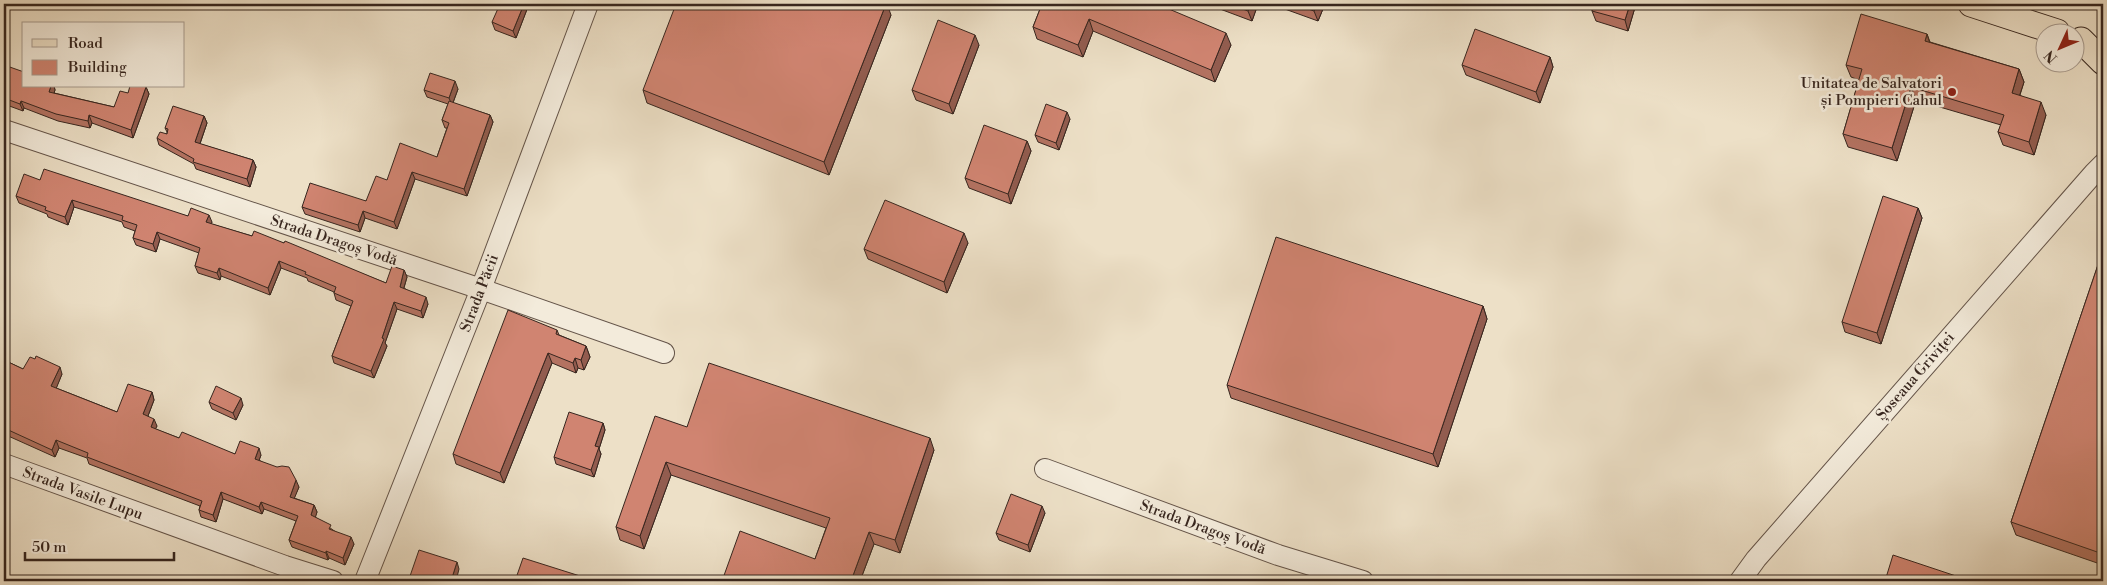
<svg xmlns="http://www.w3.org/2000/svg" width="2107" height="585" viewBox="0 0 2107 585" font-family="'Libre Bodoni',serif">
	<rect width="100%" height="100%" fill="#ede0c7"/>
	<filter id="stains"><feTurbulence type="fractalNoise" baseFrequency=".004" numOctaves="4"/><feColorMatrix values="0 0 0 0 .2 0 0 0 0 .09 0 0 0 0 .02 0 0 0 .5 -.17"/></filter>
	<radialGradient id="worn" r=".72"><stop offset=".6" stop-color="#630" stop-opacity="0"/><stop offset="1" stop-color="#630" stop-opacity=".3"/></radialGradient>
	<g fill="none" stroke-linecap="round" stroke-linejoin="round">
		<defs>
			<g id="minor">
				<polyline points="4,130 481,289 664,353"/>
				<polyline points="4,464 285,566 333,581"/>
				<polyline points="1045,469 1278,555 1363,581"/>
				<polyline points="365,581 481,289 588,4"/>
				<polyline points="1740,581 1756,559 2094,173 2103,164"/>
			</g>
			<g id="major">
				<polyline points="1971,4 2057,32"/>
				<polyline points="2081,40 2103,62"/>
			</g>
		</defs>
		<use href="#minor" stroke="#645449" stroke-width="22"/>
		<use href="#major" stroke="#37261f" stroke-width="27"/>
		<use href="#minor" stroke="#f3ebdb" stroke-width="20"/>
		<use href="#major" stroke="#ede0c7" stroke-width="25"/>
	</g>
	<g fill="#b37261" stroke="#37261f">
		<polygon points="529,4 516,38 495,30 492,22"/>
		<polygon points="1027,4 1157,4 1231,45 1215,82 1093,31 1083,57 1037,39 1033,27 1040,9"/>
		<polygon points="1218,4 1258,4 1252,21 1220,9"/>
		<polygon points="1271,4 1325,4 1318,21"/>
		<polygon points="1594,4 1636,4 1628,31 1596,21 1592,11"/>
		<polygon points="2082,4 2103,4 2103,9"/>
		<polygon points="891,15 829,175 647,103 643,90"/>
		<polygon points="1927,34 1930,42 2019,69 2024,82 2020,95 2046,115 2034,155 2003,145 1998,132 2001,125 1916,100 1897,161 1848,147 1843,134 1859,80 1851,77 1846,65"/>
		<polygon points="979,45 953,114 916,100 912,90"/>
		<polygon points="1550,57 1553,67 1540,103 1466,75 1462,65"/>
		<polygon points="4,65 24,86 54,86 55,90 54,93 114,107 128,93 146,87 149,94 133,138 92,123 90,128 58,121 24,108 23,111 4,104"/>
		<polygon points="458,89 453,103 490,115 493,122 467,196 415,179 397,229 365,218 360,232 305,214 302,207 366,201 387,180 437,157 447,128 445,128 442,120 448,104 427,97 424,90"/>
		<polygon points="204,116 207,123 200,144 253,160 256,167 250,187 196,169 194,164 159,145 157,138 167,134 167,132 165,128"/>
		<polygon points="1070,119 1059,150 1038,142 1035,135"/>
		<polygon points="1027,141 1031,151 1011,204 969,188 965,178"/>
		<polygon points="40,180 212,222 211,224 252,236 284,243 386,283 404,270 407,277 404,288 428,304 423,318 397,309 385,343 387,346 374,378 334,363 332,356 351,306 336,300 334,293 334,292 308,281 307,278 281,268 270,295 221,276 220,280 198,273 195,266 199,253 160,239 156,252 136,245 133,238 135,231 124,227 122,222 74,207 68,225 48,217 47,214 19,203 16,196"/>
		<polygon points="1918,208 1922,218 1881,344 1845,332 1842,322"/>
		<polygon points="968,243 947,293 868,259 864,249"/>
		<polygon points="2103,250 2103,565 2016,535 2011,522"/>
		<polygon points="1483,306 1487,319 1438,467 1231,398 1227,385"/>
		<polygon points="557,330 559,335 586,346 590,357 584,370 578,368 576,373 552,363 504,483 456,464 453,454"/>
		<polygon points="35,359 62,374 56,388 117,412 152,392 154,400 148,416 157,426 155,429 179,438 235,454 261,455 259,460 299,487 294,498 314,505 317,512 315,517 333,530 354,544 345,565 329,558 328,560 292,547 289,540 296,521 264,509 262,514 223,499 216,522 201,517 199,510 200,506 89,464 87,458 59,448 55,457 6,435 4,440 4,360 23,369"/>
		<polygon points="209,402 243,405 236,420 212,409"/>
		<polygon points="603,423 605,430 599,449 601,454 594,477 556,464 554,457"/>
		<polygon points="687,427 934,450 900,553 874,544 860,581 722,581 815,559 826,528 671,475 644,549 620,540 616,527"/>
		<polygon points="1045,513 1030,552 999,540 996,533"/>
	</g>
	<g fill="#925c4f" stroke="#37261f">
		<polygon points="524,4 529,4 516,38 513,31"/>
		<polygon points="886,4 887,4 891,15 829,175 824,162"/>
		<polygon points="1251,4 1258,4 1252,21 1248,11"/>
		<polygon points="1317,4 1325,4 1318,21 1314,11"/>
		<polygon points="1630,4 1636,4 1628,31 1625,20"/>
		<polygon points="1089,19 1093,31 1083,57 1078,45"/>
		<polygon points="1226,33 1231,45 1215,82 1211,70"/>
		<polygon points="1927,34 1931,47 1925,41"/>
		<polygon points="975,35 979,45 953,114 949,104"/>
		<polygon points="5,46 8,53 4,64 4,50"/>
		<polygon points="1550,57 1553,67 1540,103 1536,92"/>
		<polygon points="2019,69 2024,82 2016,106 2012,93"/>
		<polygon points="455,81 458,89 452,105 449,98"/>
		<polygon points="51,86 54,86 55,90 52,99 49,92"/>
		<polygon points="146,87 149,94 133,138 131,130"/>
		<polygon points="1911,87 1916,100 1897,161 1892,148"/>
		<polygon points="21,101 24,108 23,111 20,104"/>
		<polygon points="2041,102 2046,115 2034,155 2029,142"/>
		<polygon points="1067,112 1070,119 1059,150 1056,143"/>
		<polygon points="89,115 92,123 90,128 88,121"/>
		<polygon points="490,115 493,122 467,196 464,189"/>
		<polygon points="204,116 207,123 198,149 195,142"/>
		<polygon points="1027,141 1031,151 1011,204 1008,194"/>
		<polygon points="253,160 256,167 250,187 247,179"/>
		<polygon points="412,172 415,179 397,229 394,222"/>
		<polygon points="72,200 74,207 68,225 65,217"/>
		<polygon points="1918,208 1922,218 1881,344 1877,333"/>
		<polygon points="363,211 365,218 360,232 358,225"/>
		<polygon points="209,215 212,222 209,229 206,222"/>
		<polygon points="157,232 160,239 156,252 153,244"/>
		<polygon points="964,233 968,243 947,293 944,282"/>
		<polygon points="279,261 281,268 270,295 268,288"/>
		<polygon points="219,268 221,276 220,280 217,273"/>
		<polygon points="404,270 407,277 402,294 400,287"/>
		<polygon points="426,297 428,304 423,318 421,311"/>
		<polygon points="394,302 397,309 385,343 387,346 374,378 371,371"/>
		<polygon points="1483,306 1487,319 1438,467 1433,454"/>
		<polygon points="586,346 590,357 584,370 581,360"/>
		<polygon points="548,353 552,363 504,483 500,473"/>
		<polygon points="575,358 578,368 576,373 573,363"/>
		<polygon points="60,367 62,374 54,394 51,386"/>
		<polygon points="152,392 154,400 146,421 143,414"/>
		<polygon points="241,398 243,405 236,420 233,413"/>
		<polygon points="154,419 157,426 153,434 151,427"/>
		<polygon points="603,423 605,430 599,449 601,454 594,477 591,470 595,446"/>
		<polygon points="4,429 6,435 4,440"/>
		<polygon points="930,438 934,450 900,553 895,540"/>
		<polygon points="56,440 59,448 55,457 52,450"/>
		<polygon points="259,448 261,455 257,466 255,459"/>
		<polygon points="666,462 671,475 644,549 640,536"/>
		<polygon points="296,480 299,487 292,504 290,497"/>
		<polygon points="221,492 223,499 216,522 213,515"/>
		<polygon points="261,502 264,509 262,514 259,507"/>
		<polygon points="314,505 317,512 314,522 311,515"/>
		<polygon points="1042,506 1045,513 1030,552 1028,545"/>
		<polygon points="869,532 874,544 860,581 851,581"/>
		<polygon points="351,537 354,544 345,565 343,558"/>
		<polygon points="326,551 329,558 328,560 326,553"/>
		<polygon points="457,562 459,569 456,581 451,581"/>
	</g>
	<g fill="#d08471" stroke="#37261f">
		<polygon points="500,4 524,4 513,31 492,22"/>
		<polygon points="676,4 886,4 824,162 643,90"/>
		<polygon points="1042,4 1157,4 1226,33 1211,70 1089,19 1078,45 1033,27"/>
		<polygon points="1229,4 1251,4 1248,11"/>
		<polygon points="1294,4 1317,4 1314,11"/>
		<polygon points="1594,4 1630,4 1625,20 1592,11"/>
		<polygon points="1861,14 1927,34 1925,41 2019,69 2012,93 2041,102 2029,142 1998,132 2004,115 1911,87 1892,148 1843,134 1862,69 1846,65"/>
		<polygon points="938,20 975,35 949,104 912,90"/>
		<polygon points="1475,29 1550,57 1536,92 1462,65"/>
		<polygon points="4,65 24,72 24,86 51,86 49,92 114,107 120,91 128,93 130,86 143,86 146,87 131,130 89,115 88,121 56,114 21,101 20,104 4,98"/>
		<polygon points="430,73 455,81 449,98 424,90"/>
		<polygon points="449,101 490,115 464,189 412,172 394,222 363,211 358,225 302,207 310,183 366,201 376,176 387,180 400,143 437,157 449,123 442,120"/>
		<polygon points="1046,104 1067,112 1056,143 1035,135"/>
		<polygon points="173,106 204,116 195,142 253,160 247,179 193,162 194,159 157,138 160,132 167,134 168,129 165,128"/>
		<polygon points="984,125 1027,141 1008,194 965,178"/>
		<polygon points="44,169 188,216 191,208 209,215 206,222 252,236 254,231 284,243 285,241 386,283 392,266 404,270 400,287 426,297 421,311 394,302 382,338 384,339 371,371 332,356 353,301 334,293 336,287 305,274 306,272 279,261 268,288 219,268 217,273 195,266 200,248 157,232 153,244 133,238 137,225 122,220 123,216 72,200 65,217 45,210 46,207 16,196 24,174 40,180"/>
		<polygon points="1883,196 1918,208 1877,333 1842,322"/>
		<polygon points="885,200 964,233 944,282 864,249"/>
		<polygon points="1276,237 1483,306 1433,454 1227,385"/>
		<polygon points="2103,250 2103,554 2011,522"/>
		<polygon points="508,310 557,330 556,334 586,346 581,360 575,358 573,363 548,353 500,473 453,454"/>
		<polygon points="36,356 60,367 51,386 117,412 128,384 152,392 143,414 154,419 151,427 179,438 182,432 235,454 240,441 259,448 255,459 277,467 282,466 289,467 296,480 290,497 314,505 311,515 331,525 329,529 351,537 343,558 326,551 326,553 289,540 298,516 261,502 259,507 221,492 213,515 199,510 202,501 87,457 88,453 56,440 52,450 4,428 4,360 23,369 30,357 35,359"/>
		<polygon points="709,363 930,438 895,540 869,532 851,581 722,581 740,531 815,559 830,518 666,462 640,536 616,527 655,416 687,427"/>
		<polygon points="216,386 241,398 233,413 209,402"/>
		<polygon points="569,412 603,423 595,446 599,447 591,470 554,457"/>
		<polygon points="1011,494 1042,506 1028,545 996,533"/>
		<polygon points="419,550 457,562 451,581 415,581 409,579"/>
		<polygon points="1893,555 1971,581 1885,581"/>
		<polygon points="523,558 580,576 578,581 515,581"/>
	</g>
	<circle fill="#8f2418" stroke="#f3ebdb" stroke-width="2" cx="1952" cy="92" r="5"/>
	<g text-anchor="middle" stroke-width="5" stroke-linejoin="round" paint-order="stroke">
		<g font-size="15" fill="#37261f" stroke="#f3ebdb" text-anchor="end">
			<text x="1942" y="88">Unitatea de Salvatori<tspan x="1942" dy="17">și Pompieri Cahul</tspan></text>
		</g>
		<g font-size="15" fill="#37261f" stroke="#f3ebdb">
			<text transform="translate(334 240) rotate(18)" y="5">Strada Dragoș Vodă</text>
			<text transform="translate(479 293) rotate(-69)" y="5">Strada Păcii</text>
			<text transform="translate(1915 376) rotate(-49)" y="5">Șoseaua Griviţei</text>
			<text transform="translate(83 493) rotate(20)" y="5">Strada Vasile Lupu</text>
			<text transform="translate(1203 527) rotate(20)" y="5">Strada Dragoș Vodă</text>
		</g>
	</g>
	<rect width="2107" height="585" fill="none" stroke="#ede0c7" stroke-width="20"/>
	<rect x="5" y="5" width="2097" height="575" fill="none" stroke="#37261f" stroke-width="2.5"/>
	<rect x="10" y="10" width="2087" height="565" fill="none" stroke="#37261f"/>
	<rect x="22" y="22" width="162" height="65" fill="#f3ebdb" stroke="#a89c90"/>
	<rect x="32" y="39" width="25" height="8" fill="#ede0c7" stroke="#a89c90"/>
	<text x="68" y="48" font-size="15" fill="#37261f">Road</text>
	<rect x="32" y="60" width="25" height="15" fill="#d08471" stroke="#a89c90"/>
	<text x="68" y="72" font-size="15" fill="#37261f">Building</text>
	<g transform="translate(2060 48) rotate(226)"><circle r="24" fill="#f3ebdb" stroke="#a89c90"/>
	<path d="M0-4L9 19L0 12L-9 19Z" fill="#8f2418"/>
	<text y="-8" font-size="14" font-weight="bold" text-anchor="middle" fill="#37261f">N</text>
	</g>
	<path d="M25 552v8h149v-8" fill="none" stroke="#37261f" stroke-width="2.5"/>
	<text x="32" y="552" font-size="15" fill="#37261f" stroke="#f3ebdb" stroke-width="4" paint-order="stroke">50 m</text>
	<rect width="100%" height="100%" filter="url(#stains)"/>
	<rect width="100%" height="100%" fill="url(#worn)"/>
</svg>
